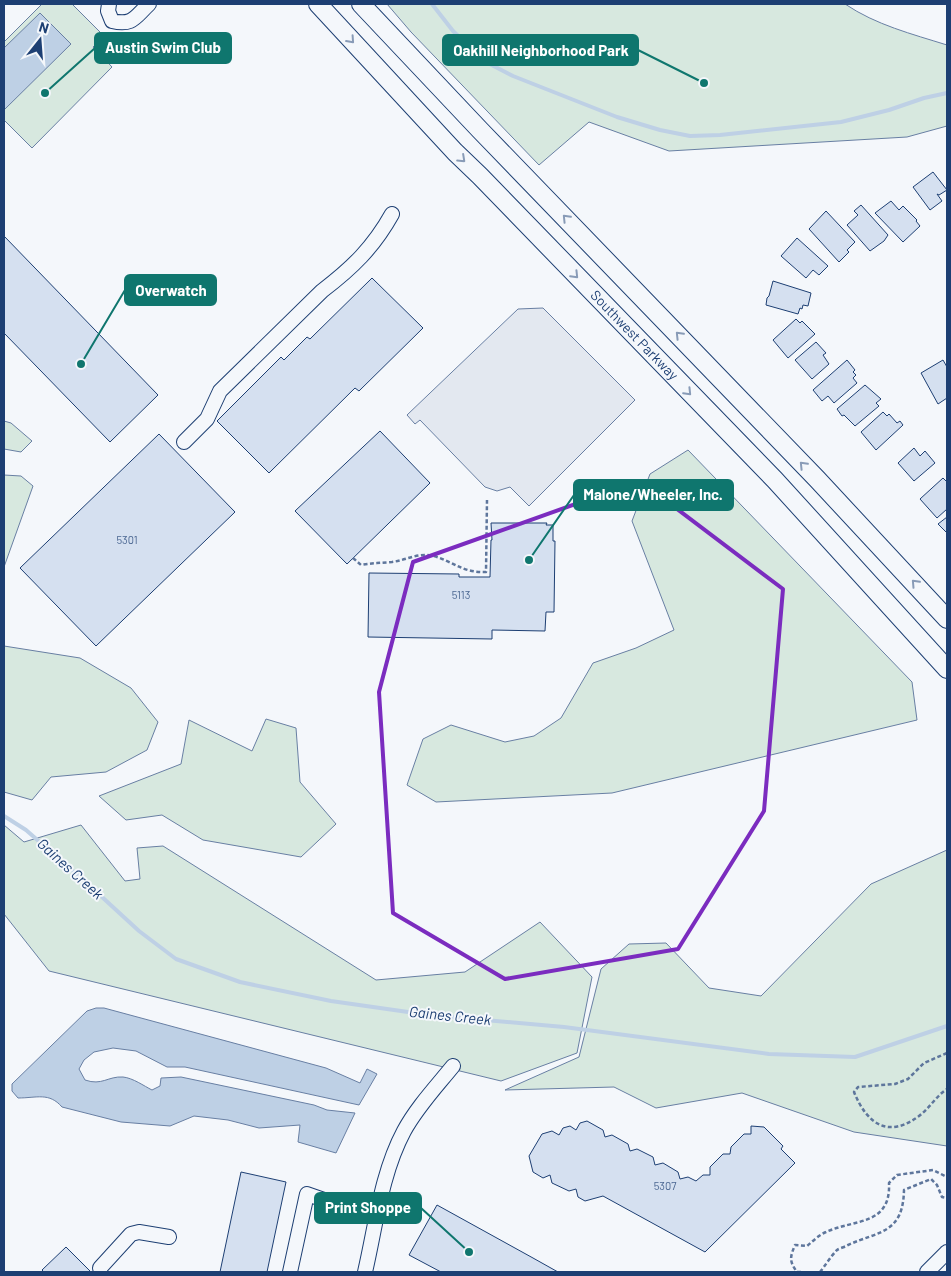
<svg xmlns="http://www.w3.org/2000/svg" width="951" height="1276" viewBox="0 0 951 1276" font-family="Barlow,sans-serif">
	<rect width="100%" height="100%" fill="#f4f7fb"/>
	<g fill="#d7e8df" stroke="#687fa3">
		<polygon points="42,4 72,4 104,36 93,47 112,67 32,148 4,120 4,42"/>
		<path d="M387 4H845C876 25 912 34 947 45V126L907 137 669 151 589 122 539 165 411 32Z"/>
		<polygon points="4,421 11,423 32,441 21,452 4,449"/>
		<polygon points="688,450 912,682 917,720 612,793 436,802 407,785 423,739 451,725 505,742 534,736 561,718 593,663 636,648 674,630 632,521 650,474"/>
		<polygon points="4,475 21,476 33,486 4,567"/>
		<polygon points="4,646 80,658 131,688 158,722 147,750 106,772 51,777 32,800 4,792"/>
		<polygon points="266,719 296,728 300,782 336,824 301,857 203,840 162,815 126,820 99,796 181,764 189,720 252,751"/>
		<polygon points="4,825 24,842 81,825 125,881 140,879 137,848 163,846 376,980 465,972 540,922 592,977 577,1053 501,1081 49,971 4,914"/>
		<polygon points="947,850 947,1146 854,1132 742,1093 656,1108 614,1087 505,1090 579,1057 601,969 629,944 666,943 709,988 761,996 871,884"/>
	</g>
	<polygon fill="#e3e8f0" stroke="#687fa3" points="543,308 635,400 529,506 510,487 497,491 485,487 420,420 415,424 407,415 518,309"/>
	<g fill="#bed0e5" stroke="#687fa3">
		<polygon points="40,13 71,44 4,110 4,48"/>
		<path d="M96 1008H104L326 1068 360 1083 367 1069 377 1074 359 1105 185 1067H167L136 1051 113 1048 94 1052 84 1060 79 1069 85 1080C102 1086 108 1076 123 1077 133 1078 144 1086 152 1090L160 1086 161 1078 181 1077 314 1105 327 1110 355 1113 336 1153 298 1142 300 1125 259 1128 228 1120 194 1116 170 1126 121 1122 62 1107C49 1092 37 1098 18 1098L12 1091V1084L87 1011Z"/>
	</g>
	<g fill="none" stroke-linecap="round" stroke-linejoin="round">
		<g stroke="#bed0e5" stroke-width="4">
			<polyline points="432,4 453,31 484,61 513,76 617,117 660,130 690,136 720,135 841,122 889,110 924,98 947,93"/>
			<polyline points="4,816 26,830 90,886 139,931 176,959 240,982 331,1001 429,1015 564,1027 769,1054 855,1057 947,1026"/>
		</g>
	</g>
	<g fill="#d5e0f0" stroke="#1d3f73">
		<polygon points="933,172 947,190 939,195 937,194 942,201 930,210 913,187"/>
		<polygon points="891,201 899,210 903,206 917,220 916,221 920,226 903,242 875,213"/>
		<polygon points="861,205 888,235 884,241 870,251 847,225 858,215 854,211"/>
		<polygon points="826,211 855,242 847,250 849,252 839,262 809,229"/>
		<polygon points="4,236 158,395 110,442 4,333"/>
		<polygon points="797,238 828,266 819,275 813,270 806,278 781,256"/>
		<polygon points="372,278 423,328 359,391 355,388 269,473 217,421 281,357 284,360 307,337 310,339"/>
		<polygon points="773,281 811,293 808,306 803,305 802,309 800,308 798,314 766,305 767,298 769,296"/>
		<polygon points="796,319 800,323 802,321 815,334 788,358 773,340"/>
		<polygon points="816,342 826,353 823,355 829,364 812,379 795,360"/>
		<polygon points="847,360 855,370 853,372 856,375 853,378 857,383 834,403 828,396 822,401 813,390"/>
		<polygon points="943,360 947,367 947,398 938,404 921,373"/>
		<polygon points="865,385 881,399 876,403 879,406 855,426 844,415 842,416 837,409"/>
		<polygon points="883,412 887,416 889,414 897,423 900,421 903,425 876,450 861,432"/>
		<polygon points="380,431 430,483 347,564 295,511"/>
		<polygon points="159,434 235,512 96,646 20,568"/>
		<polygon points="914,448 920,456 925,451 935,463 914,481 898,463"/>
		<polygon points="943,478 947,482 947,509 937,518 920,499"/>
		<polygon points="947,517 947,533 938,524"/>
		<polygon points="491,523 547,523 546,525 553,525 553,541 555,541 554,612 546,612 545,631 492,630 492,639 368,637 369,573 459,574 459,577 490,577 491,540 492,540"/>
		<polygon points="587,1121 603,1130 605,1137 612,1135 628,1144 630,1151 637,1149 653,1157 655,1165 663,1163 678,1172 680,1179 688,1177 696,1181 703,1175 710,1175 710,1167 723,1154 730,1154 731,1147 744,1134 751,1134 751,1126 764,1127 783,1146 781,1149 795,1163 705,1252 603,1196 585,1201 578,1197 576,1189 569,1191 552,1183 550,1175 543,1178 533,1172 529,1156 542,1134 552,1131 559,1135 563,1128 570,1126 576,1130 580,1123"/>
		<polygon points="241,1172 286,1182 267,1272 220,1272"/>
		<polygon points="437,1205 533,1258 558,1272 441,1272 409,1255"/>
		<polygon points="66,1247 91,1272 44,1272 42,1270"/>
	</g>
	<g fill="none" stroke-linecap="round" stroke-linejoin="round">
		<defs>
			<g id="minor">
				<path d="M109 4 108 11 112 21C133 26 135 17 149 4"/>
				<path d="M184 442 207 419 220 391 322 291C352 268 373 248 392 214"/>
				<polyline points="100,1268 131,1234 139,1232 169,1237"/>
				<polyline points="290,1272 307,1194 350,1209 376,1216"/>
				<path d="M365 1272C376 1225 381 1174 404 1131 417 1107 436 1087 453 1066"/>
				<polyline points="927,1272 947,1252"/>
			</g>
			<g id="major">
				<path id="s1" d="M318 4 455 152 480 176 775 480 947 669"/>
				<polyline points="361,4 479,129 817,479 947,619"/>
			</g>
		</defs>
		<use href="#minor" stroke="#1d3f73" stroke-width="16"/>
		<use href="#major" stroke="#1d3f73" stroke-width="20"/>
		<g stroke="#5e769c" stroke-width="2.5" stroke-dasharray="4 2.5" stroke-linecap="butt">
			<path d="M353 558 361 565C372 563 381 563 392 562 407 560 419 552 434 556 454 562 463 573 486 572L487 500"/>
			<path d="M947 1053 924 1063 908 1079 895 1084 858 1087 854 1092C867 1124 888 1139 919 1116 930 1108 936 1096 947 1089"/>
			<path d="M801 1272H797C789 1261 790 1257 795 1245L807 1246C813 1241 819 1235 826 1232 854 1219 891 1226 889 1183L897 1175 933 1170 947 1177"/>
			<path d="M820 1272C825 1266 831 1256 837 1250 840 1248 845 1247 848 1245 879 1231 903 1234 904 1190L931 1179 937 1185 942 1197 947 1198"/>
		</g>
		<use href="#minor" stroke="#f4f7fb" stroke-width="14"/>
		<use href="#major" stroke="#f4f7fb" stroke-width="18"/>
	</g>
	<defs><path id="oneway-chevron" d="M-2-3.5L2.5 0L-2 3.5" fill="none" stroke-width="1.6" stroke-linecap="round" stroke-linejoin="round" transform="scale(1.25)"/></defs>
	<g stroke="#889bb7">
		<use href="#oneway-chevron" transform="translate(351 40) rotate(48)"/>
		<use href="#oneway-chevron" transform="translate(462 159) rotate(43)"/>
		<use href="#oneway-chevron" transform="translate(566 218) rotate(-134)"/>
		<use href="#oneway-chevron" transform="translate(575 275) rotate(46)"/>
		<use href="#oneway-chevron" transform="translate(679 335) rotate(-134)"/>
		<use href="#oneway-chevron" transform="translate(688 392) rotate(46)"/>
		<use href="#oneway-chevron" transform="translate(803 465) rotate(-134)"/>
		<use href="#oneway-chevron" transform="translate(915 583) rotate(-133)"/>
	</g>
	<path fill="none" stroke="#7b2cbf" stroke-width="4" stroke-linejoin="round" d="M640 481 783 589 764 811 678 949 505 979 393 913 379 692 413 562Z"/>
	<g text-anchor="middle" stroke-width="4" stroke-linejoin="round" paint-order="stroke">
		<g font-size="11" fill="#4b6792">
			<text x="127" y="544">5301</text>
			<text x="461" y="599">5113</text>
			<text x="665" y="1190">5307</text>
		</g>
		<g font-size="14" fill="#1d3f73" stroke="#f4f7fb">
			<text dy="5" stroke="none"><textPath href="#s1" startOffset="458">Southwest Parkway</textPath></text>
		</g>
		<g font-size="15" font-style="italic" fill="#1d3f73" stroke="#f4f7fb">
			<text transform="translate(70 869) rotate(42)" y="5">Gaines Creek</text>
			<text transform="translate(450 1016) rotate(6)" y="5">Gaines Creek</text>
		</g>
	</g>
	<path fill="none" stroke="#0f766e" stroke-width="2" d="M45 93L95 48M704 83L638 50M81 364L125 290M529 560L574 495M469 1252L421 1208"/>
	<g fill="#0f766e" stroke="#f4f7fb" stroke-width="2">
		<circle cx="45" cy="93" r="5"/>
		<circle cx="704" cy="83" r="5"/>
		<circle cx="81" cy="364" r="5"/>
		<circle cx="529" cy="560" r="5"/>
		<circle cx="469" cy="1252" r="5"/>
	</g>
	<g fill="#0f766e" stroke="#0f766e" stroke-width="2">
		<rect x="95" y="33" width="136" height="30" rx="5"/>
		<rect x="443" y="35" width="195" height="30" rx="5"/>
		<rect x="125" y="275" width="91" height="30" rx="5"/>
		<rect x="574" y="480" width="159" height="30" rx="5"/>
		<rect x="315" y="1193" width="106" height="30" rx="5"/>
	</g>
	<g font-size="15" text-anchor="middle" font-weight="bold" fill="#fff">
		<text x="163" y="53">Austin Swim Club</text>
		<text x="541" y="56">Oakhill Neighborhood Park</text>
		<text x="171" y="296">Overwatch</text>
		<text x="653" y="500">Malone/Wheeler, Inc.</text>
		<text x="368" y="1213">Print Shoppe</text>
	</g>
	<rect width="951" height="1276" fill="none" stroke="#1d3f73" stroke-width="10"/>
	<g transform="translate(40 40) rotate(17)" stroke="#f4f7fb" stroke-width="4" paint-order="stroke">
	<path d="M0-4L9 19L0 12L-9 19Z" fill="#1d3f73"/>
	<text y="-8" font-size="14" font-weight="bold" text-anchor="middle" fill="#1d3f73">N</text>
	</g>
</svg>
